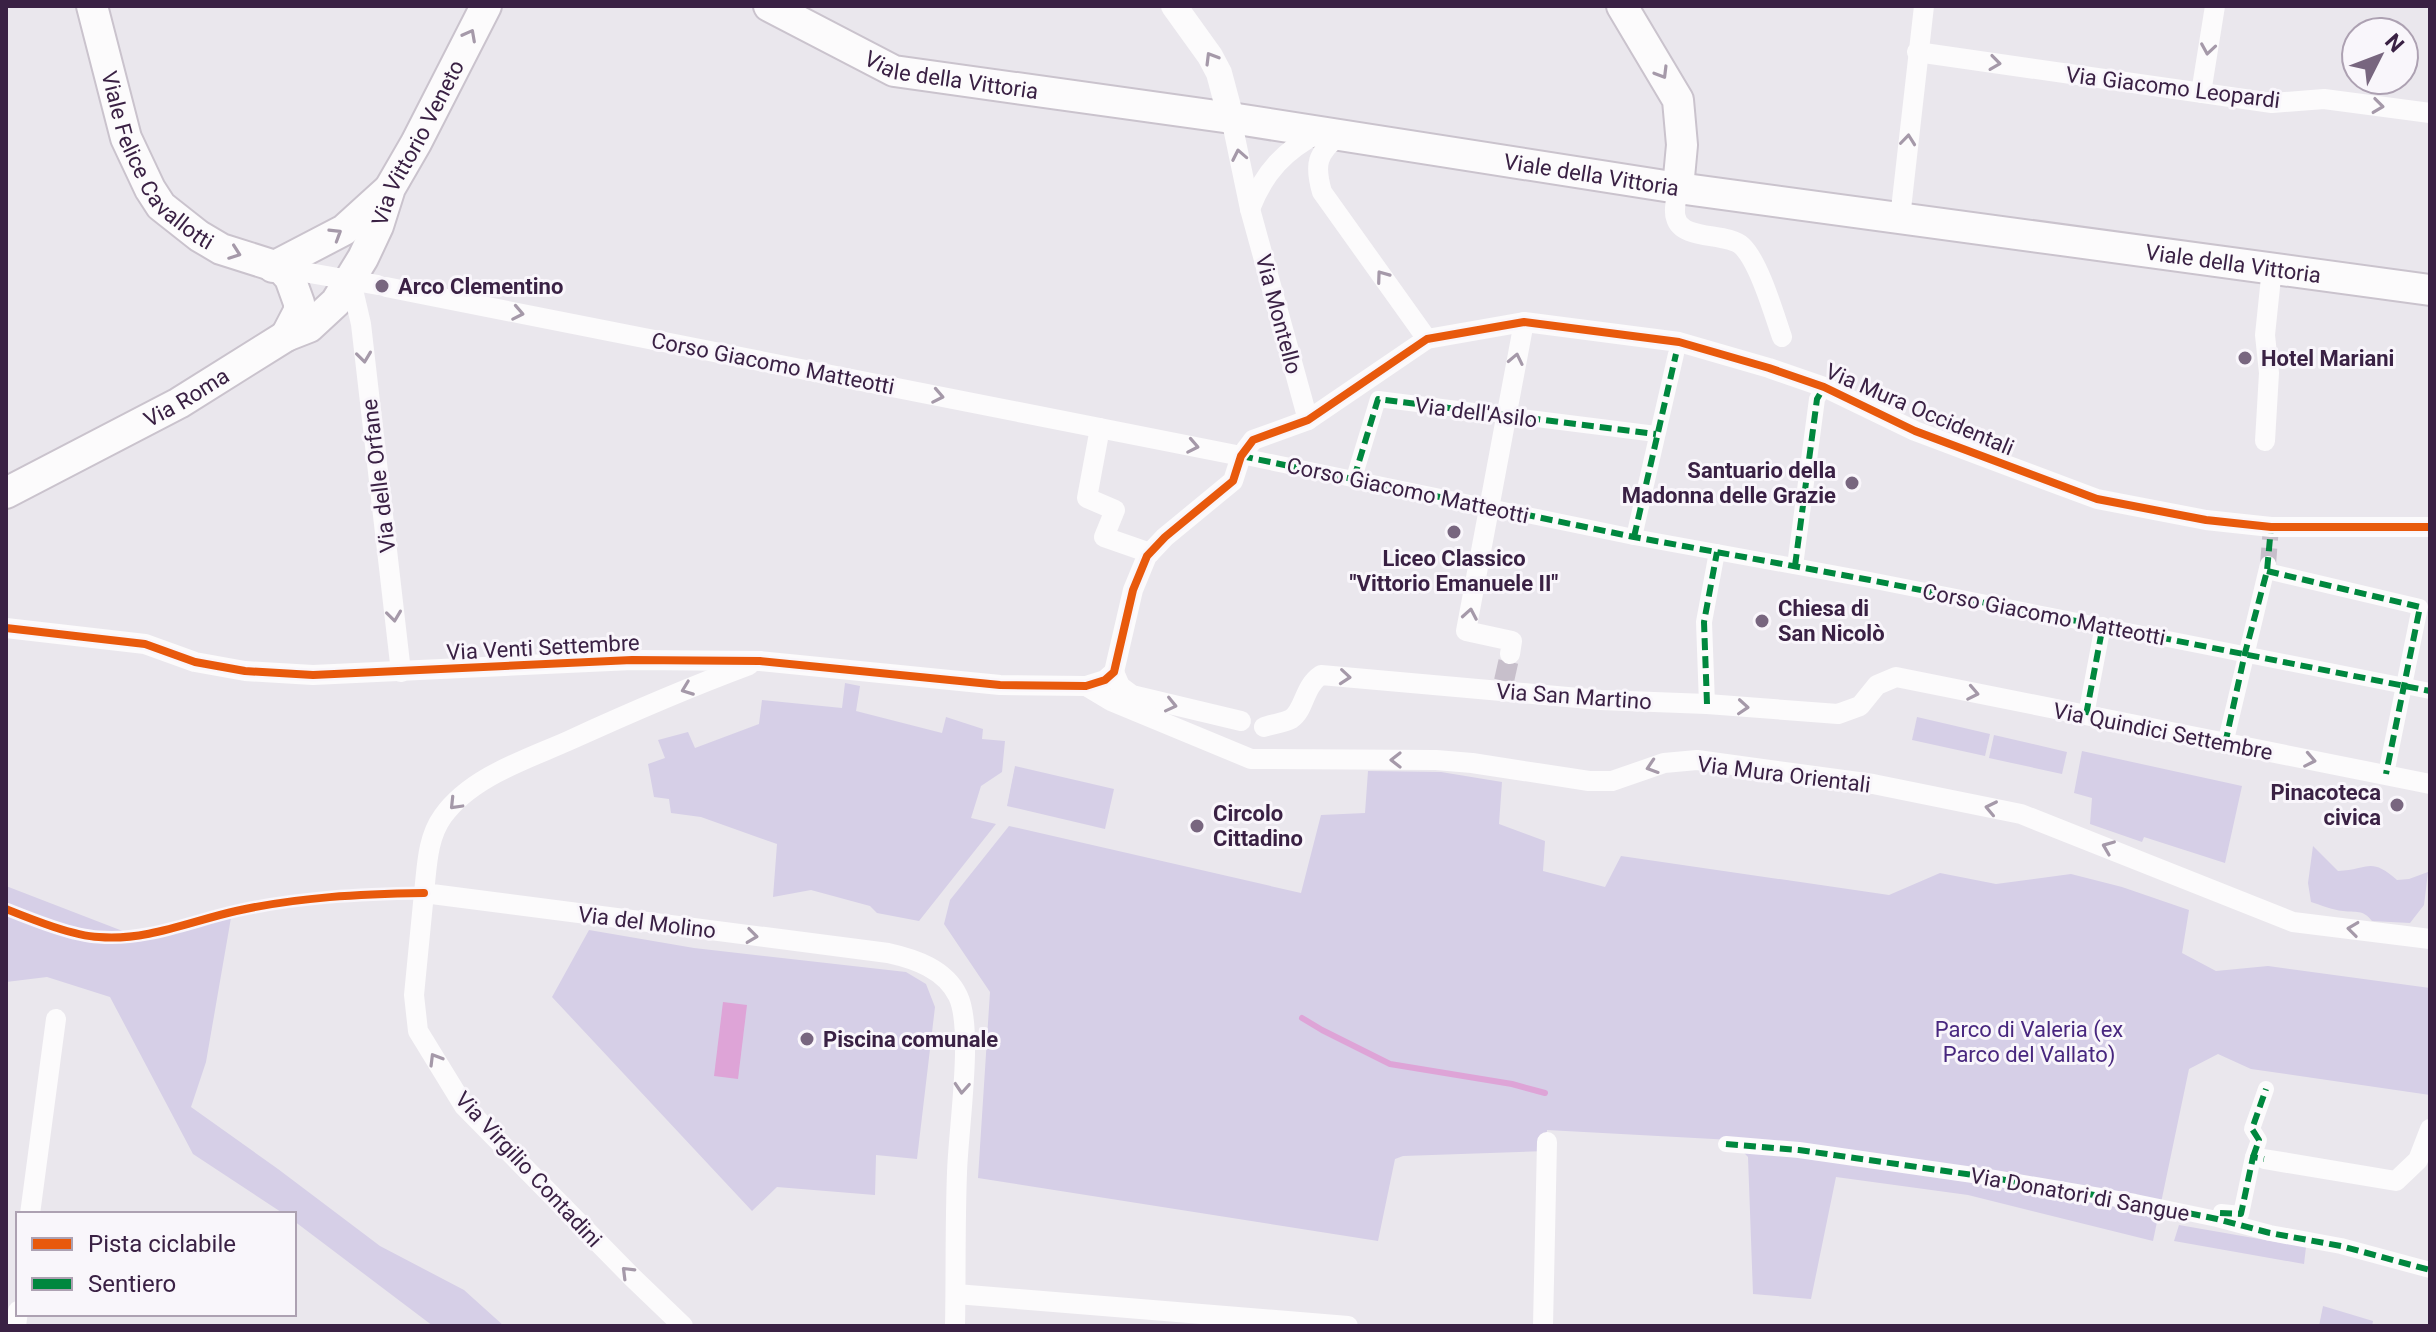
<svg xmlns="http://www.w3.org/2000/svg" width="2436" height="1332" viewBox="0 0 2436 1332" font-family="Roboto,sans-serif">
	<rect width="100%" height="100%" fill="#eae7ed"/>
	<g fill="#d6cfe7">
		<polygon points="845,683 860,686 856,711 942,733 946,717 983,729 982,739 1005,741 1002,772 981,786 971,818 996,824 919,921 877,913 870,906 811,890 773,897 777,844 701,817 671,813 669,799 654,797 648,764 665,758 658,740 688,732 695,748 759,724 762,700 842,708"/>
		<polygon points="1917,717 1990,734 1985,756 1912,740"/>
		<polygon points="1994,735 2067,752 2062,774 1989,758"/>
		<polygon points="2082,751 2242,786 2225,863 2144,837 2142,842 2090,824 2092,798 2074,793"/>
		<polygon points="1015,766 1114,789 1105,829 1007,806"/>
		<polygon points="1368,771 1441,772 1502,782 1499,824 1545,841 1543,871 1605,887 1621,856 1889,895 1940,873 1996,884 2071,874 2122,887 2189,910 2182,953 2216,971 2268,966 2430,988 2430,1095 2251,1069 2218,1054 2189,1069 2153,1241 1968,1195 1836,1177 1811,1299 1753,1294 1748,1157 1732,1140 1547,1130 1546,1151 1403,1156 1395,1159 1378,1241 978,1178 990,992 944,924 950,900 1009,826 1301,893 1321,815 1365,813"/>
		<path d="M2313 846 2338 871C2368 870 2370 856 2397 880L2409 879 2428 872 2424 905 2410 923 2372 921C2363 909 2356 913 2343 911 2332 910 2321 905 2311 902L2308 883Z"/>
		<polygon points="6,886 133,935 232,912 206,1062 191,1107 278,1169 380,1246 464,1290 504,1326 433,1326 294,1221 294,1214 284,1214 193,1154 110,997 47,977 6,982"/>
		<polygon points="589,930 694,948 906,972 926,984 935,1007 917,1159 876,1155 875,1195 777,1187 752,1211 552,997"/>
		<polygon points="2179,1225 2306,1247 2304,1264 2174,1241"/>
		<polygon points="2323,1306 2373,1321 2372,1326 2319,1326"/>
	</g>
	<polygon fill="#dea4d7" points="723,1002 747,1005 738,1079 714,1076"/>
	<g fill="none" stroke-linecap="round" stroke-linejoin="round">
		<polyline stroke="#dea4d7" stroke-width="6" points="1302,1018 1322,1030 1390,1064 1512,1084 1545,1093"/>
		<polyline stroke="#c7bfcb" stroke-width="16" stroke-dasharray="16 8" stroke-linecap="butt" points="2268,564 2271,527"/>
		<polyline stroke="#c7bfcb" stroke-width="20" stroke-dasharray="20 10" stroke-linecap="butt" points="1504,681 1510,654"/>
		<defs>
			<g id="secondary">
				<path id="s1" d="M92 6 126 138 150 189 161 206 199 236 221 249 281 268 290 278 299 303V311L286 336"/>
				<path id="s2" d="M769 6 894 71 1231 118 1678 188 2430 290"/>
				<polyline points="1622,6 1678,100 1682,145 1678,188"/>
				<polyline points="273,267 344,230 387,191"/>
				<path id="s3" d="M6 493 179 403 286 336 309 327 336 302 363 258 378 226 390 188 416 143 486 6"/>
			</g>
		</defs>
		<use href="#secondary" stroke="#cac3cd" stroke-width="34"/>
		<g stroke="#fcfbfc" stroke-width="16">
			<polyline points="1241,456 1634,537 1870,580 2430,691"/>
			<polyline points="1354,478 1378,399 1656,434"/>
			<polyline points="1634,537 1676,354"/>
			<polyline points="1795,566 1817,399 1824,387"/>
			<polyline points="2267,571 2420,607 2386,774"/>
			<polyline points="1707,704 1704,622 1717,552"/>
			<polyline points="2086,715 2103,625"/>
			<polyline points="2225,744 2268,564"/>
			<polyline points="1726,1144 1799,1150 1994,1178 2135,1202 2217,1219 2270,1233 2341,1246 2430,1270"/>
			<polyline points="2253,1157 2259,1140 2252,1129 2266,1089"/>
			<polyline points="2221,1212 2241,1214 2253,1157 2264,1159"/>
		</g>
		<g stroke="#fcfbfc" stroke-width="20">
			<polyline points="1917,52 2272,103 2324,99 2430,113"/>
			<polyline points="2201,93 2215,6"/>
			<polyline points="1231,118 1250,209 1308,420"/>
			<path d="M1339 135C1317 154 1314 164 1322 192L1427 339"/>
			<path d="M1678 188C1677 197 1673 210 1676 218 1682 241 1727 232 1742 246 1759 262 1774 314 1782 337"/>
			<path d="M1250 209C1264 172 1285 150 1320 132"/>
			<polyline points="1900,218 1924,6"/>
			<polyline points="281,268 378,285"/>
			<polyline points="351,281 361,324 401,672"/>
			<polyline points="386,287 1241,456"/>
			<polyline points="1100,428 1087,498 1115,510 1104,537 1150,553"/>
			<polyline points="2265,441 2269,373 2265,335 2272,268"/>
			<polyline points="6,628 145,644 195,662 245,671 313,675 632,660 760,661 1000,685 1086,686 1105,680 1114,672 1133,590 1147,556 1165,537 1233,481 1241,456 1253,440 1308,420 1427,339 1524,322 1679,342 1769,368 1824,387 1915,431 2097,499 2206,520 2271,527 2430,527"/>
			<polyline points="1510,654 1512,641 1466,631 1524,322"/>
			<path d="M749 665C687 688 627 714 568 741 525 760 471 777 443 816 427 838 427 867 424 893L888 953C915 959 945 969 958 996 974 1029 958 1131 957 1173 955 1224 956 1275 955 1326"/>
			<polyline points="1114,672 1120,686 1132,695 1241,721"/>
			<polyline points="1086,686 1111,701 1251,759 1436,760 1472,763 1589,781 1612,781 1664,763 1697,760 1873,784 2021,814 2293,922 2430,939"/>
			<path d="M1264 727C1272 724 1284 723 1291 719 1305 710 1303 687 1321 675L1601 700 1707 704 1838 714 1860 706 1877 685 1896 677 2430 784"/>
			<polyline points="424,893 414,995 418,1031 464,1106 632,1277 683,1326"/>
			<polyline points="2264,1159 2396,1181 2418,1160 2430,1129"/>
			<polyline points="30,1214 56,1019"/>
			<polyline points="956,1294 1348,1326"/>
			<polyline points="16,1326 18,1311"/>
			<polyline points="1543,1326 1547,1142"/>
		</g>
		<polyline stroke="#fcfbfc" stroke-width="26" points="1174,6 1210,56 1219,73 1231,118"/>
		<use href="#secondary" stroke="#fcfbfc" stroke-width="30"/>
		<g stroke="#00873e" stroke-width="6" stroke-dasharray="12 6" stroke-linecap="butt">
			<polyline points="1241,456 1634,537 1870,580 2430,691"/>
			<polyline points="1354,478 1378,399 1656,434"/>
			<polyline points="1634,537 1676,354"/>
			<polyline points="1795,566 1817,399 1824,387"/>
			<polyline points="2267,571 2420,607 2386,774"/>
			<polyline points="1707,704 1704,622 1717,552"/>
			<polyline points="2086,715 2103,625"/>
			<polyline points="2225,744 2245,653 2267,571 2271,527"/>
			<polyline points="1726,1144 1799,1150 1994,1178 2135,1202 2217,1219 2270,1233 2341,1246 2430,1270"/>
			<polyline points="2253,1157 2259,1140 2252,1129 2266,1089"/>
			<polyline points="2220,1213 2241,1214 2253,1157 2264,1159"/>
		</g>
		<defs>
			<g id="cycleway">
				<polyline points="6,628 145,644 195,662 245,671 313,675 632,660 760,661 1000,685 1086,686 1105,680 1114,672 1133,590 1147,556 1165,537 1233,481 1241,456 1253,440 1308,420 1427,339 1524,322 1679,342 1769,368 1824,387 1915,431 2097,499 2206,520 2271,527 2430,527"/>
				<path d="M6 909C31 919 73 936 99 937 147 941 191 921 236 911 299 897 360 894 424 893"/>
			</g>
		</defs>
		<use href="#cycleway" stroke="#f9f6fb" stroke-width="13"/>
		<use href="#cycleway" stroke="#e8590c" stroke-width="8"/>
	</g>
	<defs><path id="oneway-chevron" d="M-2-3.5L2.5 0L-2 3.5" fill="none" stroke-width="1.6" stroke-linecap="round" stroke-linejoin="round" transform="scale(2)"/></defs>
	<g stroke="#a599a9">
		<use href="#oneway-chevron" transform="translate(470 35) rotate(-62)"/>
		<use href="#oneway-chevron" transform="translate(2208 49) rotate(99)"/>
		<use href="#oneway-chevron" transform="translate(1211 58) rotate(-121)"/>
		<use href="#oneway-chevron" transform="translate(1995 63) rotate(8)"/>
		<use href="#oneway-chevron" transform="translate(1662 73) rotate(59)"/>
		<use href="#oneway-chevron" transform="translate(2378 106) rotate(7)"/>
		<use href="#oneway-chevron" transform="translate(1908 140) rotate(-84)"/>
		<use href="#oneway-chevron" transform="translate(1239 155) rotate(-101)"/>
		<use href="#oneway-chevron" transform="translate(336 234) rotate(-32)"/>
		<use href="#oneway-chevron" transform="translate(235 253) rotate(20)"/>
		<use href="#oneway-chevron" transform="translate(1382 276) rotate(-126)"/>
		<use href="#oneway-chevron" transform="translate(518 313) rotate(11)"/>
		<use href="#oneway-chevron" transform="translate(364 357) rotate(83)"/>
		<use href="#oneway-chevron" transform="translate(1516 359) rotate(-78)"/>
		<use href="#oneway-chevron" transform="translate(938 396) rotate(11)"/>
		<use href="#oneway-chevron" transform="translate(1193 446) rotate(11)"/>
		<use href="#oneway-chevron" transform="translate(1470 614) rotate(-80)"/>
		<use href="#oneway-chevron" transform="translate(394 616) rotate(83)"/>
		<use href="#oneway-chevron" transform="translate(1345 677) rotate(5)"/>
		<use href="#oneway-chevron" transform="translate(687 689) rotate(159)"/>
		<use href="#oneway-chevron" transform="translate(1973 693) rotate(11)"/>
		<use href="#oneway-chevron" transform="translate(1171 705) rotate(13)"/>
		<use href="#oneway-chevron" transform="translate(1743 707) rotate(4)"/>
		<use href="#oneway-chevron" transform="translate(1396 760) rotate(-180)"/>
		<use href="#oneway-chevron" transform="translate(2310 760) rotate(11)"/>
		<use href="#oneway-chevron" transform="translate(1652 767) rotate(162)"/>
		<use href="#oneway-chevron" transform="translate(455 804) rotate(134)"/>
		<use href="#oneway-chevron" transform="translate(1991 808) rotate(-168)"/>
		<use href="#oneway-chevron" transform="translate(2108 847) rotate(-158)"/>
		<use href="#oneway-chevron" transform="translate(2353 929) rotate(-173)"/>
		<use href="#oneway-chevron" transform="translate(752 936) rotate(7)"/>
		<use href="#oneway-chevron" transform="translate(435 1059) rotate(-121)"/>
		<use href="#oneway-chevron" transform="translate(962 1088) rotate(94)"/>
		<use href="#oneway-chevron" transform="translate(627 1272) rotate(-135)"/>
	</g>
	<g fill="#78667f" stroke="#f9f6fb" stroke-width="3">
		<circle cx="382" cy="286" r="8"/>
		<circle cx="2245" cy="358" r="8"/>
		<circle cx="1852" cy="483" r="8"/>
		<circle cx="1454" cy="532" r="8"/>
		<circle cx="1762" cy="621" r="8"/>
		<circle cx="2397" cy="805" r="8"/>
		<circle cx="1197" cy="826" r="8"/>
		<circle cx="807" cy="1039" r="8"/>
	</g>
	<g text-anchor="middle" stroke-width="6" stroke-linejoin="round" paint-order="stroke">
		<g font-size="22" fill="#3a2144" stroke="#f9f6fb">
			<text dy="8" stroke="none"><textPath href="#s2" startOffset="198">Viale della Vittoria</textPath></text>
			<text transform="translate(2173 87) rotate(7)" y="8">Via Giacomo Leopardi</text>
			<text dy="8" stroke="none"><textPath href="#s3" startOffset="562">Via Vittorio Veneto</textPath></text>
			<text dy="8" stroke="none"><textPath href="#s1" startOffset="172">Viale Felice Cavallotti</textPath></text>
			<text dy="8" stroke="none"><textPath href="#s2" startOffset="846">Viale della Vittoria</textPath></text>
			<text dy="8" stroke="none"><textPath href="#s2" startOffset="1494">Viale della Vittoria</textPath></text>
			<text transform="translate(1279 314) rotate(75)" y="8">Via Montello</text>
			<text transform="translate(773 363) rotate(11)" y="8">Corso Giacomo Matteotti</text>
			<text dy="8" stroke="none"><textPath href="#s3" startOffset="204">Via Roma</textPath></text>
			<text transform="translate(1920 409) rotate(23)" y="8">Via Mura Occidentali</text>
			<text transform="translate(1476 412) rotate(7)" y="8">Via dell'Asilo</text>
			<text transform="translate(378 476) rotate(-97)" y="8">Via delle Orfane</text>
			<text transform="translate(1408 490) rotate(12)" y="8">Corso Giacomo Matteotti</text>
			<text transform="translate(2044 614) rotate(11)" y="8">Corso Giacomo Matteotti</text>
			<text transform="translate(543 647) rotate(-3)" y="8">Via Venti Settembre</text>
			<text transform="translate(1574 696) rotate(4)" y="8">Via San Martino</text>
			<text transform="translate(2163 731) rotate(11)" y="8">Via Quindici Settembre</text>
			<text transform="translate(1784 774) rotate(7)" y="8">Via Mura Orientali</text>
			<text transform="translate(647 922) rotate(7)" y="8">Via del Molino</text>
			<text transform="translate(529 1169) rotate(47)" y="8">Via Virgilio Contadini</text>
			<text transform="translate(2080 1194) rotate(10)" y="8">Via Donatori di Sangue</text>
		</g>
		<g font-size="22" font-weight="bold" fill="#3a2144" stroke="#f9f6fb" text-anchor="start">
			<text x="398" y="294">Arco Clementino</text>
			<text x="2261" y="366">Hotel Mariani</text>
			<text x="1836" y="478" text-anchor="end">Santuario della<tspan x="1836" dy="25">Madonna delle Grazie</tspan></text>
			<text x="1454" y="566" text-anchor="middle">Liceo Classico<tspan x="1454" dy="25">"Vittorio Emanuele II"</tspan></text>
			<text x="1778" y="616">Chiesa di<tspan x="1778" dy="25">San Nicolò</tspan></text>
			<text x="2381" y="800" text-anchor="end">Pinacoteca<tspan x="2381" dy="25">civica</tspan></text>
			<text x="1213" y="821">Circolo<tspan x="1213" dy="25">Cittadino</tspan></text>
			<text x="823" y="1047">Piscina comunale</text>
		</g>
		<g font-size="22" fill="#48277f" stroke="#f9f6fb">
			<text x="2029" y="1037">Parco di Valeria (ex<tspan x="2029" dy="25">Parco del Vallato)</tspan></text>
		</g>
	</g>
	<rect width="2436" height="1332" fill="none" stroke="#3a2144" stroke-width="16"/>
	<rect x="16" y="1212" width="280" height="104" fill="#f9f6fb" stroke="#ada1b2" stroke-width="2"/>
	<rect x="32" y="1238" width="40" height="12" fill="#e8590c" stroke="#ada1b2" stroke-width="2"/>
	<text x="88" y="1252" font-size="24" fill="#3a2144">Pista ciclabile</text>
	<rect x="32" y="1278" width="40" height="12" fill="#00873e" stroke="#ada1b2" stroke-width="2"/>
	<text x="88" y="1292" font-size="24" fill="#3a2144">Sentiero</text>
	<g transform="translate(2380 56) rotate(48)"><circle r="38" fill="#f9f6fb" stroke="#ada1b2" stroke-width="2"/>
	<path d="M0-6L14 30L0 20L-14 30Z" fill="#78667f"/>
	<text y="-12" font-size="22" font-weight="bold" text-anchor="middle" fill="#3a2144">N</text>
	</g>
</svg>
